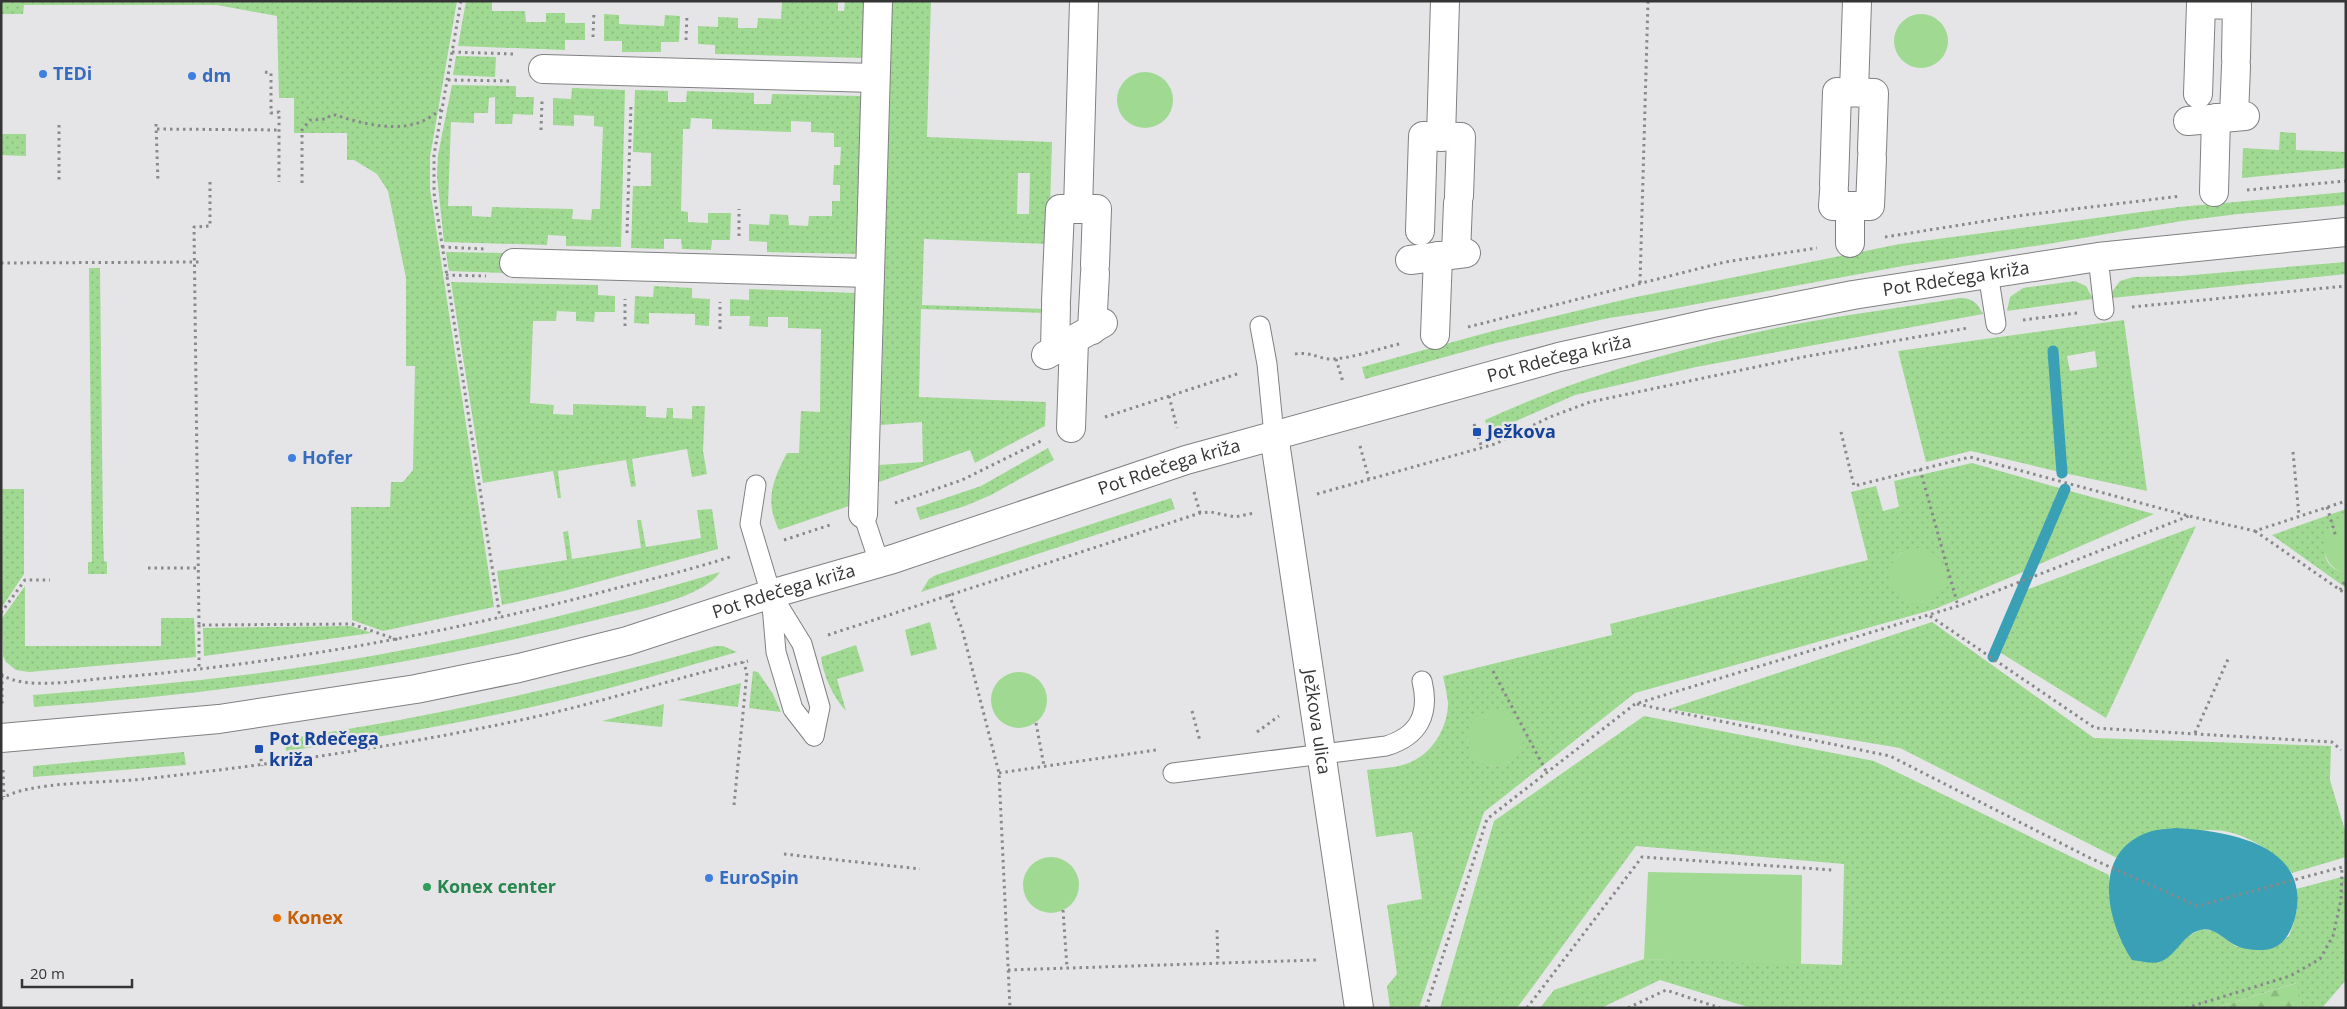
<svg xmlns="http://www.w3.org/2000/svg" width="2347" height="1009" viewBox="0 0 2347 1009" font-family="'Open Sans',sans-serif">
	<defs>
		<pattern id="grass-dots" width="8" height="8" patternUnits="userSpaceOnUse" patternTransform="scale(1.25)"><rect width="8" height="8" fill="#a0d991"/><path d="M2 2h.1M6 6h.1" fill="none" stroke="#8abb7e" stroke-width="1.8" stroke-linecap="round"/></pattern>
		<pattern id="forest-firs" width="22" height="20" patternUnits="userSpaceOnUse" patternTransform="scale(1.25)"><rect width="22" height="20" fill="#a0d991"/><path d="M5 1l3.5 6h-7zM16 11l3.5 6h-7z" fill="#8abb7e"/></pattern>
	</defs>
	<rect width="100%" height="100%" fill="#e5e5e8"/>
	<g fill="url(#grass-dots)" fill-rule="evenodd">
		<polygon points="1,1 457,1 430,157 430,189 494,607 383,631 352,620 351,507 390,507 391,482 403,482 413,470 415,366 406,366 406,278 388,191 377,174 354,160 347,160 347,133 294,133 294,98 279,98 277,16 217,5 24,5 23,14 1,14"/>
		<polygon points="466,1 492,1 492,11 525,11 526,22 546,22 546,13 565,13 565,23 585,23 585,40 565,40 565,50 458,46"/>
		<polygon points="782,1 838,1 838,11 844,11 845,1 864,1 863,58 715,54 715,45 698,44 698,26 718,27 718,17 738,18 738,28 757,28 758,18 781,19"/>
		<path d="M891 1H931L927 137 1052 142 1049 244 924 239 922 305 1047 309V313L921 309 919 397 1046 402 1045 426 975 463 970 450 879 482V465L923 462 922 422 881 425ZM1018 173H1030L1029 214H1017Z"/>
		<polygon points="604,14 619,15 619,24 664,26 665,15 680,16 679,42 661,42 661,52 622,52 622,41 604,41"/>
		<polygon points="456,56 496,57 495,77 453,75"/>
		<polygon points="452,85 516,86 516,97 534,97 533,115 513,114 512,124 495,124 495,97 489,98 488,113 474,113 474,123 451,122 448,206 472,206 472,216 491,217 492,207 573,209 572,219 591,220 592,209 600,209 603,127 594,126 594,116 574,115 574,126 553,125 553,98 571,99 572,88 625,90 621,247 566,246 566,236 548,235 547,245 444,242 437,176 438,155"/>
		<polygon points="635,90 668,91 668,102 686,102 687,91 754,93 754,104 771,104 772,94 861,96 857,254 767,252 767,242 749,241 749,224 769,225 770,214 788,215 789,225 808,226 809,216 832,216 832,201 840,201 840,185 833,185 834,165 840,165 841,147 834,147 834,133 811,132 811,122 791,121 791,132 712,129 712,119 691,118 690,129 683,129 681,211 688,212 688,222 708,223 708,213 731,213 730,240 712,240 711,250 682,249 681,239 664,239 664,249 631,248 633,186 651,186 651,153 633,152"/>
		<polygon points="2280,132 2296,133 2296,150 2346,152 2346,168 2242,178 2243,148 2279,150"/>
		<polygon points="1,134 26,134 26,156 1,155"/>
		<polygon points="2346,192 2346,205 2238,214 2182,221 2048,244 1903,266 1675,308 1609,318 1496,343 1365,379 1362,367 1493,331 1631,298 1900,244 2179,207"/>
		<polygon points="446,252 505,253 505,273 449,271"/>
		<polygon points="2346,262 2346,274 2112,298 2112,292 2120,281 2134,277 2181,276"/>
		<polygon points="89,268 100,268 103,532 104,561 107,562 107,574 88,574 88,562 92,562"/>
		<polygon points="2075,281 2086,286 2093,299 2007,311 2010,297 2023,288"/>
		<polygon points="451,282 598,285 598,295 615,296 615,312 595,312 594,322 576,321 576,312 557,311 556,321 533,321 530,403 554,405 553,414 573,415 573,404 646,406 646,417 666,418 667,408 673,408 673,418 692,419 692,406 705,406 703,451 707,474 692,477 687,449 632,459 636,486 631,487 626,460 558,471 561,498 558,498 553,471 483,483"/>
		<polygon points="654,286 692,288 692,298 710,299 709,326 695,325 695,314 649,313 649,324 634,323 635,296 653,297"/>
		<path d="M749 289 856 293 849 506 779 530C764 500 773 480 787 453H799L801 411 820 412 821 329 788 328V317H768V327L749 326 750 316H730V299L749 300Z"/>
		<path d="M1960 298C1973 298 1977 303 1983 314L1696 367 1575 395 1489 433 1485 420C1583 375 1690 345 1796 324 1850 314 1906 307 1960 298Z"/>
		<path d="M2124 320 2147 491 2064 473 2054 349H2051L2060 472 1971 451 1926 462 1898 351ZM2095 351 2097 367 2070 371 2067 356Z"/>
		<polygon points="1048,448 1054,460 991,495 965,506 920,520 916,508 981,486"/>
		<path d="M1972 463 2063 489 2030 569 1935 609 1635 693 1484 812 1419 1008H1390L1387 986 1397 974 1387 905 1422 899 1412 832 1376 837 1367 770C1382 768 1400 768 1413 761 1434 751 1448 726 1448 703 1447 694 1445 685 1443 676L1612 635 1610 624 1868 560 1851 492 1876 486 1883 511 1899 507 1894 481ZM1902 552 1945 575 1941 589 1898 596C1886 582 1888 563 1902 552ZM1494 711C1509 712 1521 723 1523 738L1509 762C1490 772 1470 761 1467 739L1487 712Z"/>
		<polygon points="1,489 24,489 24,574 2,607"/>
		<polygon points="2066,490 2154,514 2035,566"/>
		<polygon points="1171,498 1175,509 921,592 929,579 936,575"/>
		<polygon points="712,509 718,549 564,591 502,605 497,571 567,560 563,532 568,531 572,559 641,548 637,520 641,520 646,547 701,538 697,510"/>
		<path d="M2346 509V520L2331 528C2323 549 2319 565 2346 574V588L2272 535Z"/>
		<polygon points="2196,526 2106,718 2001,653 2026,590"/>
		<path d="M720 572C702 599 631 611 600 619 414 666 225 694 34 707L33 695C130 687 227 679 323 664 457 643 590 611 720 572Z"/>
		<polygon points="25,586 25,646 161,646 161,618 194,618 196,657 29,672 16,670 6,662 3,656 2,618"/>
		<polygon points="930,622 937,649 911,656 905,630"/>
		<path d="M1932 622 2094 738 2331 746 2330 780 2346 834V857L2292 873C2273 850 2241 829 2209 830 2182 831 2154 839 2128 844L2117 858 1900 748 1669 709Z"/>
		<polygon points="351,626 372,633 204,656 203,628"/>
		<path d="M856 645 864 671 837 679 846 711C833 697 823 675 821 657Z"/>
		<path d="M715 646H723L737 652C678 669 618 687 558 701 468 722 378 738 286 751L285 739C431 718 573 685 715 646Z"/>
		<polygon points="753,671 758,672 773,694 781,712 749,708"/>
		<polygon points="741,683 738,707 677,700"/>
		<polygon points="664,704 662,727 602,721"/>
		<polygon points="1644,716 1874,761 2109,875 2109,896 2162,961 2190,935 2201,929 2214,931 2237,947 2281,942 2289,936 2293,925 2297,909 2296,889 2346,876 2346,980 2322,1008 2302,1008 2296,983 2215,1008 1751,1008 1660,980 1601,1008 1540,1008 1554,990 1644,959 1842,965 1844,864 1636,846 1517,1008 1440,1008 1494,821"/>
		<polygon points="184,752 186,765 33,777 33,766"/>
	</g>
	<polygon fill="url(#forest-firs)" points="2297,983 2302,1008 2215,1008"/>
	<g fill="#a0d991">
		<circle cx="1921" cy="41" r="27"/>
		<circle cx="1145" cy="100" r="28"/>
		<path d="M2346 520V574C2317 566 2317 528 2346 520Z"/>
		<circle cx="1917" cy="576" r="28"/>
		<circle cx="1019" cy="700" r="28"/>
		<circle cx="1495" cy="738" r="28"/>
		<circle cx="1051" cy="885" r="28"/>
		<polygon points="1648,872 1802,875 1801,965 1644,959"/>
	</g>
	<path fill="#39a0b5" d="M2176 828C2228 831 2313 844 2295 918 2291 931 2285 945 2270 949 2262 951 2245 950 2237 946 2225 941 2214 926 2200 930 2184 934 2176 955 2162 961 2154 965 2141 961 2132 960 2106 920 2091 852 2149 832 2157 829 2168 829 2176 828Z"/>
	<g fill="none" stroke-linecap="round" stroke-linejoin="round">
		<g stroke="#39a0b5" stroke-width="11">
			<polyline points="2053,351 2062,473"/>
			<polyline points="1993,657 2065,489"/>
		</g>
		<defs>
			<g id="lane">
				<polyline points="2098,257 2104,310"/>
				<polyline points="1988,273 1996,324"/>
				<polyline points="1260,326 1267,364 1274,435"/>
				<polyline points="756,485 750,524 771,594 776,652 793,709 814,736"/>
				<polyline points="863,514 879,562"/>
				<polyline points="773,597 802,644 820,707 814,736"/>
				<path d="M1173 773 1386 746C1419 736 1430 714 1422 681"/>
			</g>
			<g id="street">
				<polyline points="543,69 875,78"/>
				<polyline points="1854,92 1857,1"/>
				<polyline points="2198,94 2201,4 2237,5 2236,58"/>
				<polyline points="2234,116 2236,66"/>
				<polyline points="2188,121 2245,116"/>
				<polyline points="1441,137 1445,1"/>
				<polyline points="1834,185 1837,92 1874,93 1872,150"/>
				<polyline points="1834,192 1833,206 1870,206 1872,158"/>
				<polyline points="2214,192 2216,118"/>
				<polyline points="1078,209 1084,1"/>
				<polyline points="1420,231 1423,136 1461,137 1459,196"/>
				<polyline points="1850,243 1850,206"/>
				<polyline points="1456,254 1458,203"/>
				<polyline points="1410,260 1466,253"/>
				<polyline points="514,263 870,273"/>
				<polyline points="1056,301 1060,209 1097,209 1095,265"/>
				<polyline points="1092,330 1095,273"/>
				<polyline points="1435,335 1438,256"/>
				<polyline points="1055,350 1056,307"/>
				<polyline points="1046,355 1103,323"/>
				<polyline points="1071,428 1074,340"/>
				<path id="s1" d="M1274 435 1359 1008"/>
				<polyline points="863,514 878,1"/>
			</g>
			<g id="secondary">
				<path id="s2" d="M1 738 219 719 416 689 519 668 627 641 771 594 893 559 1186 460 1559 357 1712 323 1853 295 2098 257 2346 232"/>
			</g>
		</defs>
		<use href="#lane" stroke="#808083" stroke-width="21"/>
		<use href="#street" stroke="#808083" stroke-width="30"/>
		<use href="#secondary" stroke="#808083" stroke-width="30"/>
		<g stroke="#89898b" stroke-width="3" stroke-dasharray="2.5 4" stroke-linecap="butt">
			<polyline points="461,1 438,132 434,155 434,193 500,618"/>
			<polyline points="593,37 594,11"/>
			<polyline points="686,40 687,14"/>
			<polyline points="452,52 514,54"/>
			<polyline points="265,72 271,73 271,113 279,112 279,182"/>
			<polyline points="448,80 512,81"/>
			<polyline points="156,124 158,182"/>
			<polyline points="59,125 59,181"/>
			<polyline points="157,129 279,130"/>
			<polyline points="541,130 542,101"/>
			<polyline points="210,182 210,226 194,227 199,625 352,624 398,640"/>
			<path d="M302 183V130L310 120 326 119 331 115H336C362 124 399 133 425 120 431 117 436 113 442 109"/>
			<polyline points="2247,190 2346,181"/>
			<polyline points="627,233 631,104"/>
			<polyline points="739,236 739,209"/>
			<polyline points="1885,237 2017,216 2181,196"/>
			<polyline points="442,247 485,249"/>
			<polyline points="1,263 200,262"/>
			<polyline points="446,275 486,276"/>
			<polyline points="1640,283 1648,1"/>
			<polyline points="2132,307 2346,286"/>
			<polyline points="2023,320 2077,313"/>
			<polyline points="625,326 625,299"/>
			<polyline points="1468,327 1725,262 1817,248"/>
			<polyline points="720,329 720,302"/>
			<path d="M1295 354C1312 351 1319 360 1334 359 1357 357 1381 348 1403 343"/>
			<polyline points="1336,359 1343,382"/>
			<polyline points="1169,396 1177,428"/>
			<polyline points="1105,417 1240,373"/>
			<polyline points="1474,424 1482,448"/>
			<polyline points="1841,432 1854,486 1970,457 2189,516 2255,531 2346,501"/>
			<polyline points="1360,446 1369,479"/>
			<polyline points="2293,452 2299,516"/>
			<polyline points="1920,469 1958,606"/>
			<polyline points="1194,492 1200,513"/>
			<polyline points="1317,494 1495,444 1550,417 1590,402 1803,357 1968,328"/>
			<polyline points="895,503 962,480 1041,441"/>
			<polyline points="2327,507 2336,537"/>
			<polyline points="2255,531 2346,594"/>
			<polyline points="784,540 833,524"/>
			<polyline points="148,568 198,568"/>
			<polyline points="2340,590 2346,580"/>
			<polyline points="949,594 962,629 999,773 1010,1008"/>
			<polyline points="1,613 25,580 50,580"/>
			<polyline points="1930,616 2095,728 2332,742 2341,750"/>
			<polyline points="199,625 199,669"/>
			<polyline points="828,635 1200,513 1211,512 1235,517 1254,513"/>
			<polyline points="1493,671 1547,773"/>
			<path d="M1 674C23 691 81 680 108 678 281 664 451 633 617 588 655 578 693 569 730 557"/>
			<polyline points="2,675 2,704"/>
			<polyline points="1637,704 1890,756 2090,858 2197,906 2346,866"/>
			<polyline points="1192,711 1200,741"/>
			<polyline points="1036,723 1044,766"/>
			<polyline points="1257,732 1279,716"/>
			<polyline points="2195,733 2229,657"/>
			<polyline points="259,746 262,766"/>
			<polyline points="3,770 4,797"/>
			<polyline points="999,773 1156,750"/>
			<path d="M1 799C27 781 110 783 144 779 275 764 402 746 530 718 603 702 675 678 748 661"/>
			<polyline points="734,805 747,672 743,662"/>
			<polyline points="784,854 920,869"/>
			<polyline points="1063,910 1067,968"/>
			<polyline points="1217,930 1218,963"/>
			<polyline points="1008,970 1316,960"/>
			<polyline points="1426,1008 1487,819 1635,704 1958,606 2189,516"/>
			<polyline points="1527,1008 1642,857 1833,870"/>
			<polyline points="1628,1008 1666,990 1720,1008"/>
			<polyline points="2186,1008 2290,976 2320,959 2333,936 2341,900 2342,867"/>
		</g>
		<use href="#lane" stroke="#fff" stroke-width="19"/>
		<use href="#street" stroke="#fff" stroke-width="28"/>
		<use href="#secondary" stroke="#fff" stroke-width="28"/>
	</g>
	<g fill="#3f7fe0" stroke="#e5e5e8" stroke-width="2">
		<circle cx="43" cy="74" r="5"/>
		<circle cx="192" cy="76" r="5"/>
		<circle cx="292" cy="458" r="5"/>
		<circle cx="709" cy="878" r="5"/>
	</g>
	<g fill="#1a4fb4" stroke="#e5e5e8" stroke-width="2">
		<rect x="1472" y="427" width="10" height="10" rx="2.5"/>
		<rect x="254" y="744" width="10" height="10" rx="2.5"/>
	</g>
	<circle fill="#2e9e5b" stroke="#e5e5e8" stroke-width="2" cx="427" cy="887" r="5"/>
	<circle fill="#e8710a" stroke="#e5e5e8" stroke-width="2" cx="277" cy="918" r="5"/>
	<g text-anchor="middle" stroke-width="5" stroke-linejoin="round" paint-order="stroke">
		<g font-size="18" font-weight="bold" fill="#366cbe" stroke="#e5e5e8" text-anchor="start">
			<text x="53" y="80">TEDi</text>
			<text x="202" y="82">dm</text>
			<text x="302" y="464">Hofer</text>
			<text x="719" y="884">EuroSpin</text>
		</g>
		<g font-size="18" fill="#353536" stroke="#e5e5e8">
			<text dy="6" stroke="none"><textPath href="#s2" startOffset="2014">Pot Rdečega križa</textPath></text>
			<text dy="6" stroke="none"><textPath href="#s2" startOffset="1609">Pot Rdečega križa</textPath></text>
			<text dy="6" stroke="none"><textPath href="#s2" startOffset="1204">Pot Rdečega križa</textPath></text>
			<text dy="6" stroke="none"><textPath href="#s2" startOffset="799">Pot Rdečega križa</textPath></text>
			<text dy="6" stroke="none"><textPath href="#s1" startOffset="290">Ježkova ulica</textPath></text>
		</g>
		<g font-size="18" font-weight="bold" fill="#164399" stroke="#e5e5e8" text-anchor="start">
			<text x="1487" y="438">Ježkova</text>
			<text x="269" y="745">Pot Rdečega<tspan x="269" dy="21">križa</tspan></text>
		</g>
		<g font-size="18" font-weight="bold" fill="#27864d" stroke="#e5e5e8" text-anchor="start">
			<text x="437" y="893">Konex center</text>
		</g>
		<g font-size="18" font-weight="bold" fill="#c56008" stroke="#e5e5e8" text-anchor="start">
			<text x="287" y="924">Konex</text>
		</g>
	</g>
	<rect width="2347" height="1009" fill="none" stroke="#353536" stroke-width="5"/>
	<path d="M22 979v8h110v-8" fill="none" stroke="#353536" stroke-width="2.5"/>
	<text x="30" y="979" font-size="15" fill="#353536" stroke="#e5e5e8" stroke-width="4" paint-order="stroke">20 m</text>
</svg>
